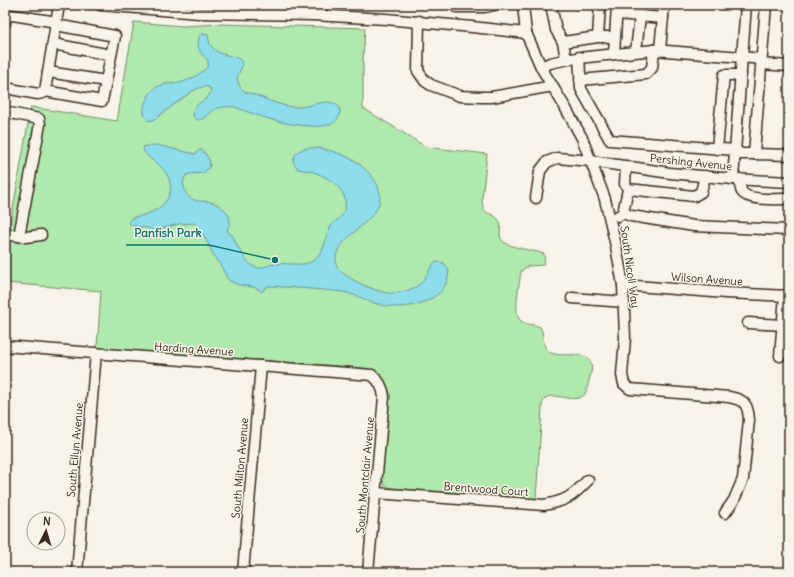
<svg xmlns="http://www.w3.org/2000/svg" width="794" height="577" viewBox="0 0 794 577" font-family="Delius,sans-serif">
	<rect width="100%" height="100%" fill="#f7f3e8"/>
	<filter id="ink" filterUnits="userSpaceOnUse"><feTurbulence type="fractalNoise" baseFrequency=".025" numOctaves="2"/><feDisplacementMap in="SourceGraphic" scale="8" xChannelSelector="R" yChannelSelector="G"/><feConvolveMatrix kernelMatrix="1 2 1 2 8 2 1 2 1" color-interpolation-filters="sRGB"/></filter>
	<g filter="url(#ink)">
		<path fill="#afe9ad" stroke="#758a66" d="M134 22 183 26 218 24 365 28 363 60V108L426 147 487 154 482 199C483 217 489 210 498 219 504 225 497 234 502 240 508 248 534 250 544 254 545 258 545 261 543 265L528 266 521 271C520 282 512 314 521 321 526 325 534 324 540 327 545 334 541 346 549 352 561 360 597 345 591 373 589 379 588 388 585 394 576 406 551 389 544 400 542 403 542 407 542 409L536 499 391 488 384 485 382 476 390 394C387 381 379 372 366 368L97 348 101 291 5 283V254L31 107 117 121Z"/>
		<g fill="#8eddec" stroke="#6d959a">
			<path d="M202 34 208 35C209 39 209 44 212 47 222 60 243 52 242 66L237 78C238 83 240 88 244 91 246 93 250 93 252 94 268 99 282 108 299 107 310 107 325 98 335 104 338 105 340 108 340 111 340 126 321 127 311 126 284 125 260 117 235 107 226 106 216 107 209 113 207 115 204 118 202 119 198 121 195 119 193 116 192 101 207 104 211 91L210 88 205 86 192 91 155 119 149 121C137 114 148 92 157 87 164 83 171 84 179 83 189 81 201 74 208 66V60C199 52 197 49 199 37Z"/>
			<path d="M157 145 195 154 200 150H202L209 159 210 166 204 173 190 174 186 175 183 182C184 187 185 194 189 197 197 205 210 197 221 207 225 210 228 212 229 217 231 222 230 225 227 228L228 232 233 236C235 243 247 265 255 267 262 270 268 264 275 264 289 262 305 268 316 259 324 253 326 236 331 226 335 221 341 218 343 213 353 191 328 176 310 171 306 170 302 170 298 169L293 162C295 136 340 152 353 160 362 165 373 176 378 186 392 221 332 233 336 263 337 276 375 291 387 293 396 294 407 291 416 287 425 281 428 271 434 263L437 262 444 263 449 270C448 283 443 293 430 299 411 309 392 309 371 302 362 298 353 294 343 292 318 289 294 288 270 286L266 287 262 292C256 284 240 288 230 281 225 277 224 270 220 265 210 253 206 233 194 223L178 224 153 231C147 226 137 228 130 224L129 222 131 218C138 216 146 215 152 212 172 203 177 183 161 167 155 160 144 158 143 147L146 146Z"/>
		</g>
		<g fill="none" stroke-linecap="round" stroke-linejoin="round">
			<defs>
				<g id="minor">
					<polyline points="100,5 199,13 313,15 386,19 472,27 526,33"/>
					<path d="M523 5 526 33 542 69 565 107 582 138 605 199 616 246 623 285 625 338 622 375 624 384 630 389 729 397C745 400 748 404 749 420L743 479 734 500 725 513"/>
					<polyline points="551,5 556,30 563,42"/>
					<polyline points="746,5 742,57 761,59"/>
					<polyline points="456,7 485,7 494,5"/>
					<polyline points="617,14 663,18"/>
					<polyline points="419,21 418,71 425,81 431,85 460,96 481,97 492,97 553,86"/>
					<polyline points="5,23 6,14 57,22"/>
					<polyline points="56,25 115,36 102,101 45,91 59,5"/>
					<polyline points="598,37 600,5"/>
					<polyline points="53,44 111,55"/>
					<polyline points="660,50 664,5"/>
					<polyline points="636,51 640,16"/>
					<polyline points="614,54 617,5"/>
					<polyline points="579,57 581,89 610,140 735,150 741,154 754,154 766,5"/>
					<polyline points="566,59 563,42 598,37 615,37"/>
					<polyline points="761,64 789,66"/>
					<polyline points="541,67 550,63 569,59 654,50 742,57 733,179"/>
					<polyline points="48,72 106,81"/>
					<polyline points="580,80 646,74 652,68 654,50"/>
					<polyline points="5,88 38,94 43,93 45,91"/>
					<polyline points="5,112 39,119 40,124 19,236"/>
					<polyline points="717,149 724,75 741,75"/>
					<polyline points="754,154 789,155"/>
					<polyline points="626,166 625,184 628,189 694,196 701,192 705,176"/>
					<path d="M740 179C740 183 740 189 742 192 748 201 778 199 789 199"/>
					<polyline points="536,198 540,171 547,162 557,158 591,161 670,173 733,179 789,182"/>
					<polyline points="623,213 631,216 694,226 789,230"/>
					<polyline points="618,216 623,213 628,189"/>
					<polyline points="5,234 26,237 41,235"/>
					<polyline points="623,285 726,293 789,296"/>
					<polyline points="572,298 624,302"/>
					<polyline points="748,323 783,325"/>
					<path d="M5 346 372 375C380 381 383 388 384 397L368 572"/>
					<polyline points="780,356 785,295"/>
					<path d="M375 493 544 505C566 501 572 497 588 480"/>
					<polyline points="77,572 96,353"/>
					<polyline points="243,572 261,366"/>
				</g>
			</defs>
			<use href="#minor" stroke="#3b2a1e" stroke-width="13"/>
			<use href="#minor" stroke="#f7f3e8" stroke-width="10"/>
		</g>
	</g>
	<g text-anchor="middle" stroke-width="3" stroke-linejoin="round" paint-order="stroke">
		<g font-size="11" fill="#3b2a1e" stroke="#f7f3e8">
			<text transform="translate(691 162) rotate(6)" y="4">Pershing Avenue</text>
			<text transform="translate(630 267) rotate(82)" y="4">South Nicoll Way</text>
			<text transform="translate(707 279) rotate(4)" y="4">Wilson Avenue</text>
			<text transform="translate(194 349) rotate(4)" y="4">Harding Avenue</text>
			<text transform="translate(75 450) rotate(-85)" y="4">South Ellyn Avenue</text>
			<text transform="translate(240 468) rotate(-85)" y="4">South Milton Avenue</text>
			<text transform="translate(365 475) rotate(-85)" y="4">South Montclair Avenue</text>
			<text transform="translate(486 489) rotate(4)" y="4">Brentwood Court</text>
		</g>
	</g>
	<path fill="none" stroke="#0f766e" stroke-width="1.5" d="M275 260L209 245H126"/>
	<circle fill="#0f766e" stroke="#f7f3e8" stroke-width="1.5" cx="275" cy="260" r="4"/>
	<g font-size="12" text-anchor="middle" font-weight="bold" fill="#0f766e" stroke="#f7f3e8" stroke-width="3" stroke-linejoin="round" paint-order="stroke">
		<text x="168" y="237">Panfish Park</text>
	</g>
	<rect width="794" height="577" fill="none" stroke="#f7f3e8" stroke-width="20"/>
	<rect x="10" y="10" width="774" height="557" fill="none" stroke="#3b2a1e" stroke-width="1.5" filter="url(#ink)"/>
	<g transform="translate(46 531) rotate(5)"><circle r="19" fill="#f7f3e8" stroke="#aca397"/>
	<path d="M0-3L7 15L0 10L-7 15Z" fill="#3b2a1e"/>
	<text y="-6" font-size="11" font-weight="bold" text-anchor="middle" fill="#3b2a1e">N</text>
	</g>
</svg>
